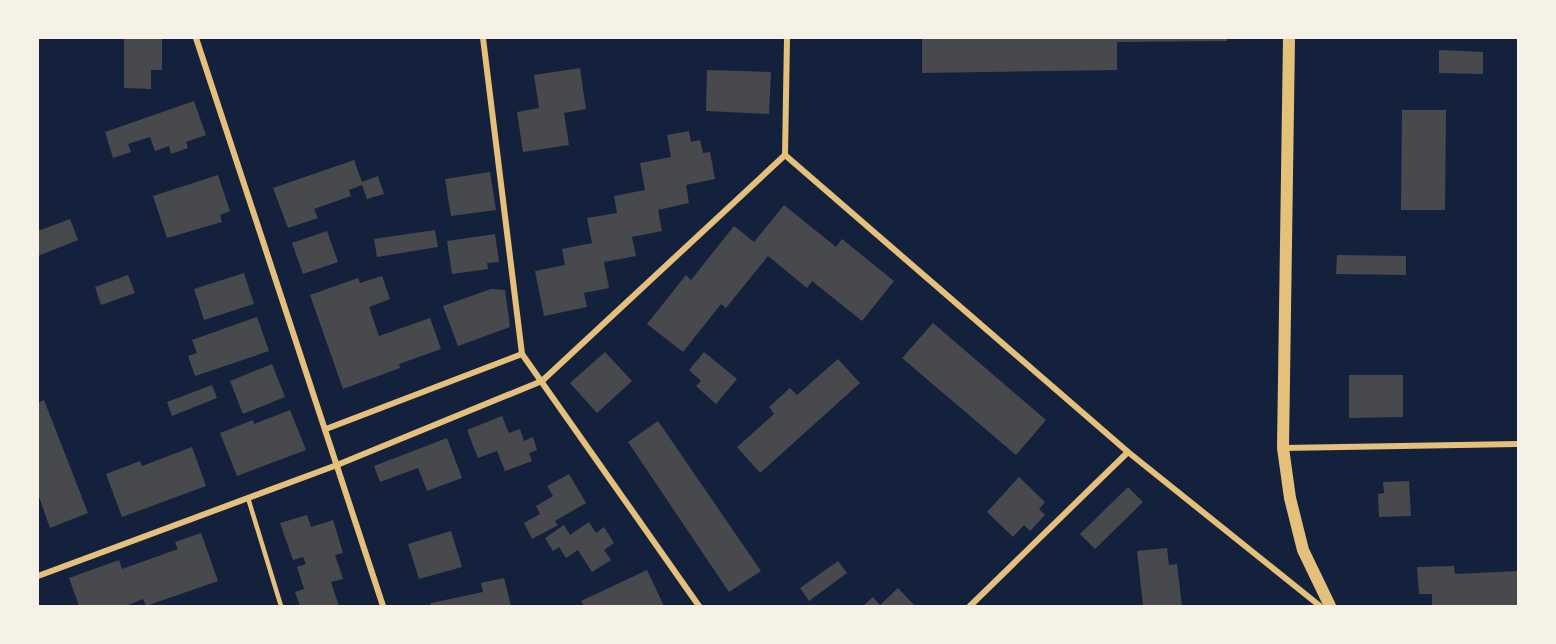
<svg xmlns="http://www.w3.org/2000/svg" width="1556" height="644" viewBox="0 0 1556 644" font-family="'Fira Sans Condensed',sans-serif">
	<rect width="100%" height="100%" fill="#14213d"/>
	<g fill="#48494c">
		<polygon points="124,38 162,38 162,70 151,70 151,89 124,88"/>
		<polygon points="922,38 1227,38 1227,41 1117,42 1117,70 922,73"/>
		<polygon points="1439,50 1483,52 1483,74 1439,73"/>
		<polygon points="580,68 586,109 564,113 569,145 523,152 517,112 539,108 534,75"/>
		<polygon points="707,70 771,72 769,114 706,111"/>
		<polygon points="194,101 206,135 186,142 188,148 171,154 169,146 155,151 150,137 128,144 131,152 113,158 105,132"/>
		<polygon points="1402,110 1446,110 1445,210 1401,210"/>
		<polygon points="689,131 691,142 700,140 703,153 710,152 715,179 686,185 689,203 658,210 662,231 632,237 636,256 604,262 609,288 584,293 587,307 544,316 535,271 565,265 562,249 592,243 587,218 617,213 614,196 645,190 640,163 671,157 667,135"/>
		<polygon points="354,160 362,182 378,176 384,194 367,199 362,185 349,190 351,196 314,209 318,218 288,228 273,188"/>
		<polygon points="490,172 496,210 451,216 445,179"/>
		<polygon points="218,175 230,211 220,215 222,222 167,238 153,196"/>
		<polygon points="784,205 836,247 842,239 894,281 862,321 812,281 807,288 768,256 726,308 721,304 683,352 647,324 686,275 691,280 734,226 754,242"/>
		<polygon points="70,219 78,240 38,256 38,231"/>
		<polygon points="435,230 438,247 377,257 374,239"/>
		<polygon points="327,231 338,262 303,274 292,243"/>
		<polygon points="495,234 499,262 487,263 488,269 452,274 447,241"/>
		<polygon points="1337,255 1406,256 1406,275 1336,274"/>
		<polygon points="244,273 254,304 204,320 194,289"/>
		<polygon points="128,275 135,293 101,305 95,287"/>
		<polygon points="382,276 390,299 369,307 379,336 430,318 441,349 399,364 400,368 343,389 310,295 358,278 360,283"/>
		<polygon points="491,289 505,290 510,327 458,346 443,306"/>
		<polygon points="257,317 269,351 195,376 188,356 197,353 192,340"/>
		<polygon points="933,323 1046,420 1016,455 902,358"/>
		<polygon points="605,352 632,381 597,413 570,383"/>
		<polygon points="704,352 737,379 716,404 696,386 701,381 689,370"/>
		<polygon points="838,359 860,383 760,473 737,447 774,414 769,407 790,388 797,395"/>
		<polygon points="272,364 285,397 243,414 230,381"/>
		<polygon points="1349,375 1403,375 1403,417 1349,418"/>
		<polygon points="212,385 217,398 172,416 167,402"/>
		<polygon points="44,400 88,513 50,528 38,494 38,403"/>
		<polygon points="290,410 306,450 237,476 220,433 253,420 254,424"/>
		<polygon points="502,416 509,433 520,429 524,441 533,437 537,450 529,453 532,461 505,471 497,451 478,458 467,430"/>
		<polygon points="658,421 761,571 729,592 628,442"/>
		<polygon points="447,438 462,478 427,491 418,468 380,482 374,466"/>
		<polygon points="192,447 206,486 122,517 106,474 140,461 142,466"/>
		<polygon points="569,474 586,503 555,521 558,525 532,539 524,523 540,514 536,506 553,496 547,486"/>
		<polygon points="1019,477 1045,502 1039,509 1045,515 1030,531 1024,525 1013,537 987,512"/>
		<polygon points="1409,481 1411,516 1379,517 1378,494 1384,493 1383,482"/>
		<polygon points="1128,487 1143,502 1095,549 1080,534"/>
		<polygon points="307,515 311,527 333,520 343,553 335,555 343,579 331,582 339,606 300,606 295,592 304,589 297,567 306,564 303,557 293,560 280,523"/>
		<polygon points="589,522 596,533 604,527 614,543 604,550 611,560 592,572 578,550 566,558 559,547 553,551 545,538 564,525 570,535"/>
		<polygon points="451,531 462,567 419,579 408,544"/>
		<polygon points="201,533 218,581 146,606 143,599 126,606 84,606 84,605 79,606 69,578 119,560 122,569 178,549 175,542"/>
		<polygon points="1167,548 1169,565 1177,564 1182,606 1143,606 1137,551"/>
		<polygon points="838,561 847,573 809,601 800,588"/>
		<polygon points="1454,566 1455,574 1518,571 1518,606 1432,606 1432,594 1419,594 1417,567"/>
		<polygon points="647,570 664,606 584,606 581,601"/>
		<polygon points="504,578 511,606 429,606 431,603 483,592 481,583"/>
		<polygon points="898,588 915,606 863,606 873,597 880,605"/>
	</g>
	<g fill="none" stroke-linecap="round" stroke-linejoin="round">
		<polyline stroke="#e5c07b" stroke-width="4.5" points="248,498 281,606"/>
		<g stroke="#e5c07b" stroke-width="6">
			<polyline points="196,38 383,606"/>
			<polyline points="483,38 522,354 699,606"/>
			<polyline points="785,155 1128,452 1320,606"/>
			<polyline points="326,429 522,354"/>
			<polyline points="1283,448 1518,444"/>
			<polyline points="38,576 337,465 542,381 785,155 787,38"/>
			<polyline points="970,606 1128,452"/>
		</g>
		<polyline stroke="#e5c07b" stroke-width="12" points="1289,38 1283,448 1290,498 1303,550 1330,606"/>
	</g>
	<rect width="1556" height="644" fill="none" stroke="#f6f1e7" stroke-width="78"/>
</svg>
